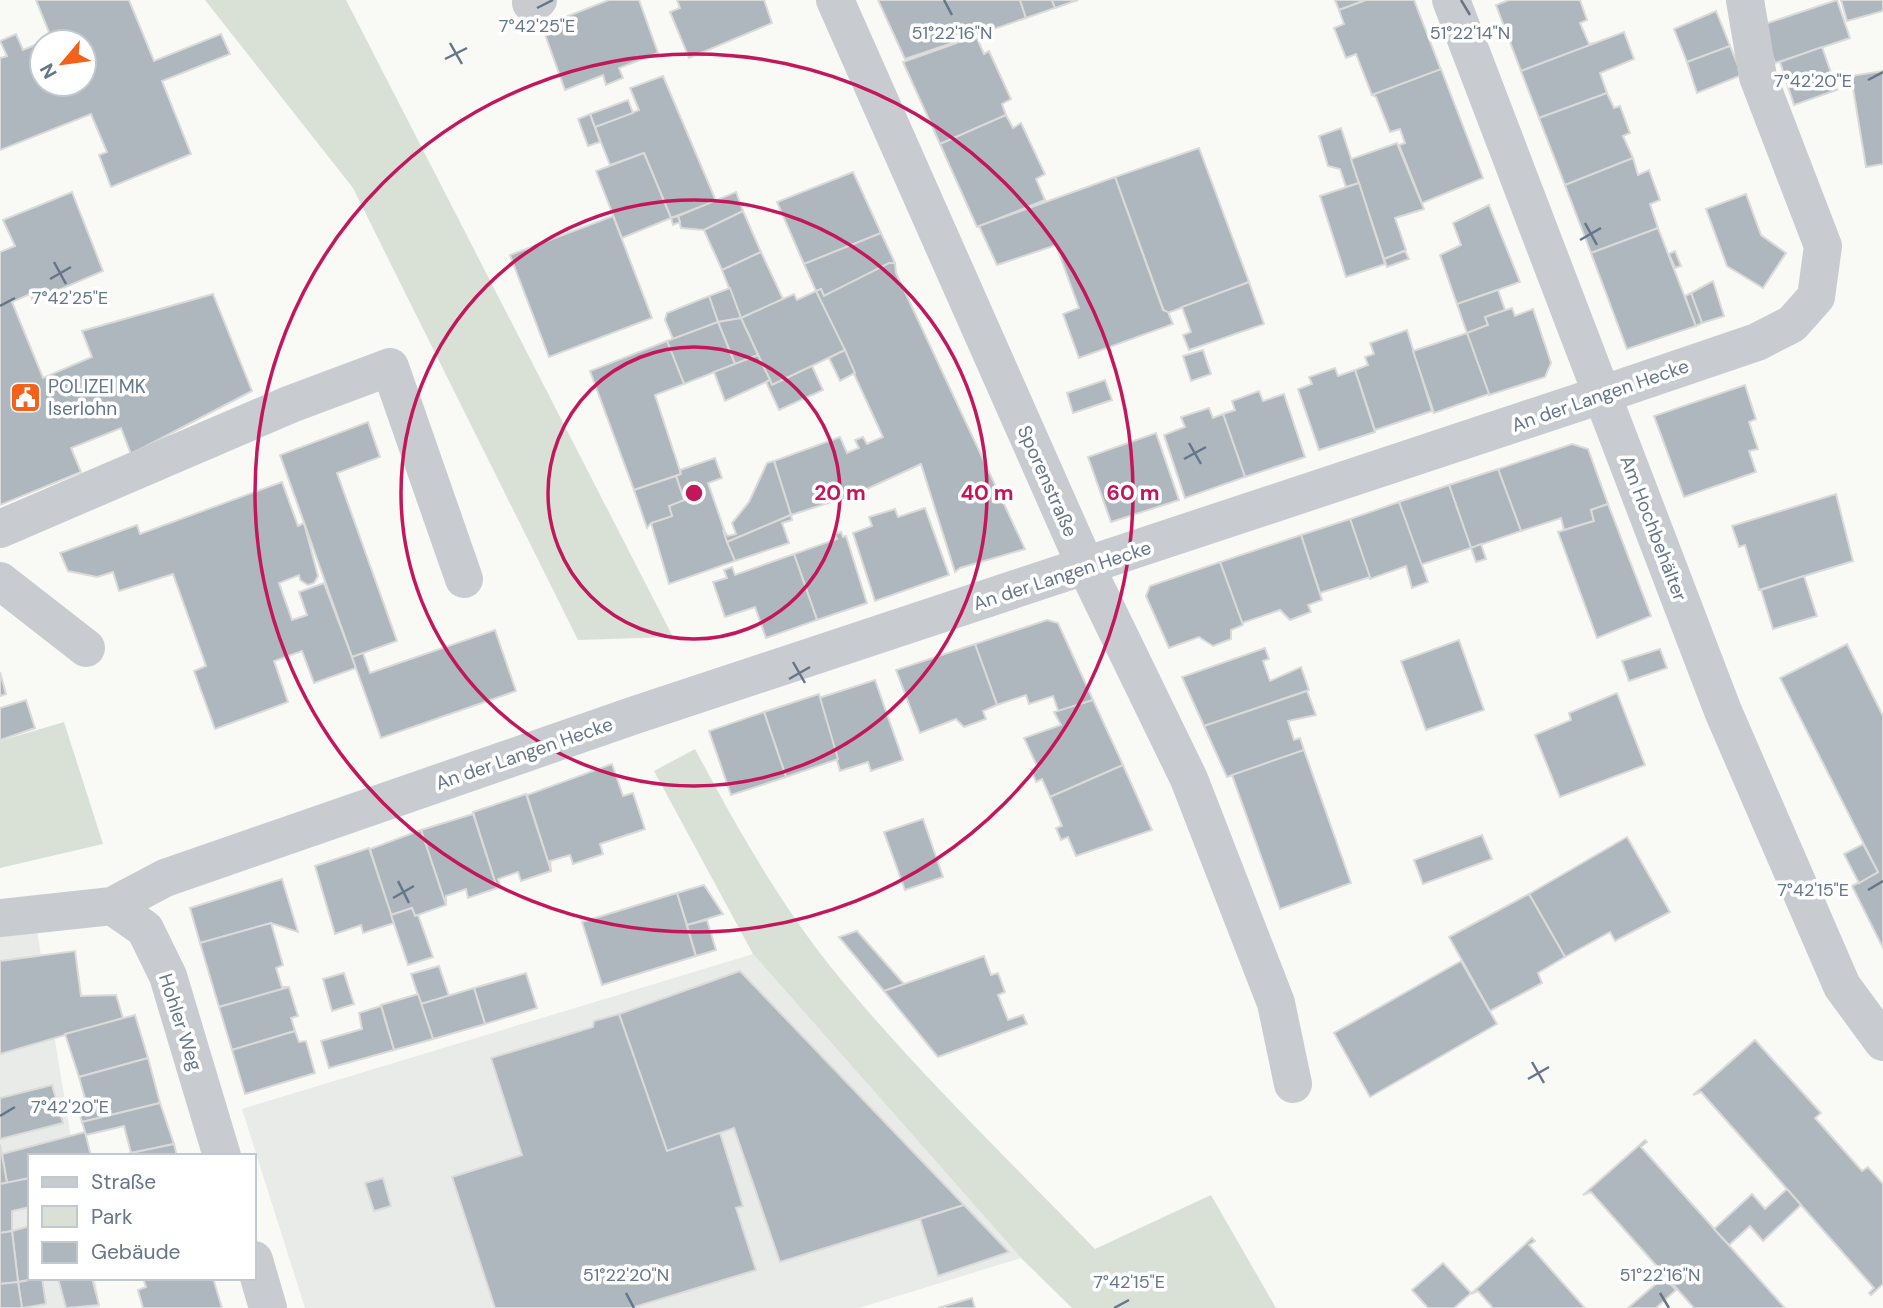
<svg xmlns="http://www.w3.org/2000/svg" width="1883" height="1308" viewBox="0 0 1883 1308" font-family="'DM Sans',sans-serif">
	<rect width="100%" height="100%" fill="#f9f9f6"/>
	<g fill="#e9ebe9">
		<polygon points="35,919 74,1156 30,1156 30,1278 95,1278 100,1308 0,1308 0,924"/>
		<polygon points="753,954 1021,1258 859,1308 305,1308 242,1109"/>
	</g>
	<g fill="#d9e1d7">
		<polygon points="205,0 346,0 673,637 578,640 353,188"/>
		<polygon points="64,722 103,844 0,868 0,741"/>
		<path d="M695 749C735 824 777 899 830 966 911 1066 1006 1157 1095 1249L1211 1195 1276 1308H1072L1021 1258 753 954 654 771Z"/>
	</g>
	<g fill="#aeb6be" stroke="#dadbd8" stroke-width="2">
		<polygon points="36,0 129,0 154,61 221,34 230,54 162,81 191,154 111,187 99,155 107,152 91,114 0,150 0,58 7,56 0,41 16,34 23,50 42,42 42,84 84,84 84,42 42,42 51,37"/>
		<polygon points="609,0 639,0 658,53 619,68 623,78 606,85 603,75 565,90 542,26"/>
		<polygon points="677,0 764,0 772,23 689,58 670,12 680,8"/>
		<polygon points="878,0 1020,0 1026,18 905,59"/>
		<polygon points="1020,0 1052,0 1055,8 1026,18"/>
		<polygon points="1052,0 1078,0 1055,8"/>
		<polygon points="1335,0 1366,0 1339,10"/>
		<polygon points="1366,0 1414,0 1441,70 1372,95 1356,54 1346,58 1334,28 1344,24 1339,10"/>
		<polygon points="1509,0 1580,0 1587,20 1580,23 1589,44 1596,43 1521,71 1496,5"/>
		<polygon points="1837,0 1850,38 1775,63 1762,25"/>
		<polygon points="1841,0 1883,0 1883,11 1847,21"/>
		<polygon points="1716,11 1730,46 1687,62 1674,29"/>
		<polygon points="1624,32 1634,59 1600,73 1607,93 1539,118 1521,71"/>
		<polygon points="976,36 984,54 989,51 1011,99 1002,104 1006,115 940,144 903,62"/>
		<polygon points="1730,46 1742,75 1697,93 1687,62"/>
		<polygon points="1822,47 1837,90 1794,105 1780,62"/>
		<polygon points="1441,69 1483,178 1422,203 1399,145 1405,143 1400,129 1390,132 1376,97 1372,95"/>
		<polygon points="1883,71 1883,164 1866,167 1851,76"/>
		<polygon points="663,76 716,201 671,218 644,153 610,165 595,127 639,110 630,88"/>
		<polygon points="1607,93 1614,108 1620,106 1630,133 1623,136 1633,158 1565,185 1539,118"/>
		<polygon points="628,100 633,113 595,127 590,114"/>
		<polygon points="590,114 600,142 588,146 578,119"/>
		<polygon points="1006,115 1013,128 1021,123 1045,174 1036,179 1045,200 977,227 940,144"/>
		<polygon points="1341,128 1359,183 1346,187 1340,169 1328,166 1319,136"/>
		<polygon points="1397,143 1424,209 1395,218 1406,250 1384,259 1351,159"/>
		<polygon points="1199,148 1249,282 1165,314 1115,177"/>
		<polygon points="644,153 671,218 622,238 596,171"/>
		<polygon points="1633,158 1638,175 1649,170 1660,200 1650,204 1658,228 1591,253 1565,185"/>
		<polygon points="853,172 881,233 804,264 777,202"/>
		<polygon points="1115,177 1163,310 1168,312 1173,324 1079,358 1063,314 1079,308 1056,245 997,265 979,226"/>
		<polygon points="1359,183 1385,264 1346,277 1320,196"/>
		<polygon points="72,192 103,271 33,301 30,294 12,302 43,378 92,357 82,331 213,294 252,391 131,454 121,428 71,448 81,472 0,505 0,252 15,246 3,220"/>
		<polygon points="736,192 743,211 704,230 681,228 678,216"/>
		<polygon points="1746,194 1761,235 1786,253 1763,288 1727,266 1706,209"/>
		<polygon points="1489,205 1520,282 1457,304 1440,255 1461,245 1453,223"/>
		<polygon points="743,211 761,252 722,270 704,230"/>
		<polygon points="613,216 652,318 549,357 510,255"/>
		<polygon points="678,216 680,222 673,225 671,218"/>
		<polygon points="1658,228 1696,326 1627,349 1591,253"/>
		<polygon points="881,233 895,263 824,296 821,289 816,291 804,264"/>
		<polygon points="1405,251 1409,259 1387,267 1384,259"/>
		<polygon points="1675,251 1681,266 1675,268 1669,254"/>
		<polygon points="761,252 783,299 741,318 722,270"/>
		<polygon points="889,263 895,263 896,273 1025,549 960,568 955,572 921,464 856,494 791,515 774,461 840,437 847,453 859,448 855,440 863,437 867,444 883,437 816,291 821,289 824,296"/>
		<polygon points="1713,281 1724,316 1702,323 1691,293"/>
		<polygon points="1249,282 1264,324 1189,350 1183,335 1191,332 1182,307"/>
		<polygon points="730,288 741,318 718,322 709,296"/>
		<polygon points="1498,290 1505,310 1485,317 1488,325 1467,333 1457,304"/>
		<polygon points="816,291 845,350 772,385 741,318 794,294 797,300"/>
		<polygon points="1691,293 1702,323 1696,326 1685,296"/>
		<polygon points="709,296 718,322 673,339 665,320 667,313"/>
		<polygon points="1512,308 1515,316 1533,309 1551,363 1545,377 1489,395 1467,333 1488,325 1485,317"/>
		<polygon points="741,318 758,355 735,364 718,322"/>
		<polygon points="718,322 735,364 684,384 667,341"/>
		<polygon points="1407,330 1432,411 1375,430 1355,370 1368,365 1365,357 1374,354 1370,343"/>
		<polygon points="1467,333 1489,394 1434,413 1413,351"/>
		<polygon points="667,341 684,384 655,395 681,474 634,490 590,371"/>
		<polygon points="845,350 855,373 840,381 829,358"/>
		<polygon points="1203,350 1211,374 1191,381 1183,356"/>
		<polygon points="758,355 770,380 725,401 714,372"/>
		<polygon points="812,366 823,390 779,410 766,382 770,380 772,385"/>
		<polygon points="1335,368 1338,376 1355,370 1375,432 1319,450 1298,389 1312,384 1309,377"/>
		<polygon points="1105,380 1112,400 1073,413 1067,393"/>
		<polygon points="1745,385 1756,419 1749,422 1758,449 1749,451 1756,472 1684,497 1654,416"/>
		<polygon points="1259,391 1263,401 1284,394 1305,457 1245,477 1223,414 1235,410 1232,401"/>
		<polygon points="1209,408 1213,418 1223,414 1245,477 1185,498 1164,435 1185,427 1181,417"/>
		<polygon points="368,422 380,457 337,473 397,641 352,657 280,455"/>
		<polygon points="1156,433 1179,500 1111,522 1088,457"/>
		<polygon points="1572,444 1588,449 1608,504 1591,510 1594,521 1564,530 1561,518 1521,531 1498,469"/>
		<polygon points="715,458 722,478 708,483 735,561 669,584 651,523 672,516 669,506 684,500 676,476 681,474 680,470"/>
		<polygon points="774,461 791,515 727,542 723,530 728,536 736,534 732,523 749,502 767,463"/>
		<polygon points="1498,469 1521,531 1471,548 1449,485"/>
		<polygon points="676,476 684,500 669,506 672,516 651,523 647,528 634,490"/>
		<polygon points="282,482 298,526 304,523 318,576 314,583 308,585 300,580 299,575 279,583 292,620 307,615 299,592 324,583 356,668 314,683 302,651 274,661 288,702 215,729 194,671 206,666 173,574 119,591 113,572 97,577 68,571 60,553 137,525 140,534"/>
		<polygon points="1449,485 1471,548 1420,565 1399,502"/>
		<polygon points="1836,494 1853,561 1759,590 1745,545 1739,547 1732,526"/>
		<polygon points="1399,502 1428,582 1412,588 1406,566 1370,579 1350,519"/>
		<polygon points="1608,504 1651,616 1597,638 1558,532 1594,521 1591,510"/>
		<polygon points="925,508 949,575 875,601 853,533 872,526 869,517 895,509 898,517"/>
		<polygon points="791,515 792,520 782,523 789,543 735,561 727,542"/>
		<polygon points="1350,519 1370,577 1320,593 1301,535"/>
		<polygon points="841,532 843,537 846,536 867,603 817,620 794,554 837,539 835,534"/>
		<polygon points="1301,535 1322,600 1308,605 1311,612 1290,620 1280,610 1242,623 1220,562"/>
		<polygon points="1481,544 1486,559 1476,562 1471,548"/>
		<polygon points="794,554 817,620 766,638 755,607 725,617 713,582 727,578 724,570 732,567 735,575"/>
		<polygon points="1220,562 1243,625 1231,630 1231,639 1213,646 1199,637 1169,648 1146,596 1150,586"/>
		<polygon points="1804,576 1817,616 1773,629 1761,590"/>
		<polygon points="1047,620 1058,623 1093,700 1059,713 1053,696 1029,704 1026,695 997,705 975,644"/>
		<polygon points="495,630 516,691 381,738 352,657 363,653 370,673"/>
		<polygon points="1459,640 1484,710 1426,730 1401,661"/>
		<polygon points="975,644 997,705 983,711 986,719 964,727 956,719 920,733 896,670"/>
		<polygon points="1847,644 1883,716 1883,948 1852,886 1878,872 1780,678"/>
		<polygon points="1265,648 1269,659 1263,661 1270,681 1301,667 1309,690 1204,726 1182,677"/>
		<polygon points="1660,649 1667,668 1629,681 1622,661"/>
		<polygon points="0,672 6,694 0,696"/>
		<polygon points="875,680 903,760 871,771 868,762 840,771 819,698"/>
		<polygon points="1307,691 1316,715 1288,721 1294,740 1300,738 1304,750 1227,777 1204,726"/>
		<polygon points="1617,693 1645,765 1560,797 1535,735 1571,720 1569,713"/>
		<polygon points="819,694 838,759 786,777 764,712"/>
		<polygon points="26,700 35,728 0,740 0,708"/>
		<polygon points="1093,700 1123,765 1050,797 1042,779 1036,782 1031,770 1038,768 1024,738 1061,725 1054,712"/>
		<polygon points="764,712 786,777 731,795 709,731"/>
		<polygon points="1304,750 1351,883 1280,909 1232,775"/>
		<polygon points="612,764 623,796 633,793 645,829 600,844 603,854 573,864 570,855 550,861 551,871 527,795"/>
		<polygon points="1123,765 1152,830 1076,856 1068,837 1061,840 1056,828 1062,826 1050,797"/>
		<polygon points="526,794 551,871 521,881 518,872 498,879 501,887 497,888 473,812"/>
		<polygon points="473,814 497,888 468,898 466,889 446,896 446,905 421,830"/>
		<polygon points="923,819 943,877 905,890 884,832"/>
		<polygon points="421,830 446,905 415,916 412,908 391,915 370,849"/>
		<polygon points="1482,835 1492,859 1423,884 1414,860"/>
		<polygon points="1627,837 1670,912 1615,941 1610,932 1565,957 1529,894"/>
		<polygon points="1863,844 1878,872 1859,883 1844,854"/>
		<polygon points="369,848 394,923 363,933 361,925 335,934 315,866"/>
		<polygon points="282,879 298,932 271,923 200,943 190,908"/>
		<polygon points="704,885 723,914 687,925 677,893"/>
		<polygon points="677,893 696,956 602,985 582,922"/>
		<polygon points="1529,894 1565,957 1538,973 1542,983 1490,1011 1449,937"/>
		<polygon points="412,908 415,916 418,915 433,957 408,965 391,915"/>
		<polygon points="707,920 716,950 696,956 687,925"/>
		<polygon points="271,923 283,965 276,968 282,987 289,987 219,1007 200,943"/>
		<polygon points="857,931 904,984 884,991 839,937"/>
		<polygon points="75,951 81,996 116,995 123,1018 0,1054 0,961"/>
		<polygon points="984,956 991,975 998,973 1005,992 998,995 1008,1020 1023,1015 1027,1024 938,1057 884,991"/>
		<polygon points="1461,961 1497,1024 1370,1097 1334,1033"/>
		<polygon points="439,966 449,996 421,1004 411,974"/>
		<polygon points="740,971 964,1205 780,1262 734,1128 667,1151 619,1014"/>
		<polygon points="344,973 354,1004 332,1011 323,979"/>
		<polygon points="526,973 537,1008 485,1024 474,988"/>
		<polygon points="289,987 298,1016 291,1018 295,1031 232,1050 219,1007"/>
		<polygon points="474,988 485,1024 433,1039 421,1004"/>
		<polygon points="418,994 433,1039 394,1050 381,1005"/>
		<polygon points="381,1006 394,1050 329,1068 321,1041 362,1029 359,1013"/>
		<polygon points="619,1014 667,1151 720,1133 743,1206 736,1208 756,1270 631,1308 495,1308 452,1177 522,1155 491,1058 593,1027 594,1021"/>
		<polygon points="135,1015 148,1058 79,1077 65,1034"/>
		<polygon points="295,1031 299,1042 306,1041 315,1073 245,1094 232,1050"/>
		<polygon points="1755,1040 1821,1113 1815,1118 1862,1171 1868,1167 1883,1184 1883,1284 1871,1295 1869,1293 1874,1288 1787,1189 1701,1092 1693,1095"/>
		<polygon points="148,1058 160,1103 82,1122 79,1112 88,1109 79,1077"/>
		<polygon points="52,1085 63,1123 0,1139 0,1098"/>
		<polygon points="160,1103 174,1144 131,1153 124,1126 86,1135 82,1122"/>
		<polygon points="85,1132 91,1156 30,1156 30,1178 7,1183 2,1154"/>
		<polygon points="1645,1140 1647,1142 1641,1147 1785,1308 1694,1308 1591,1192 1583,1195"/>
		<polygon points="0,1144 7,1183 0,1184"/>
		<polygon points="174,1144 177,1156 122,1156 131,1153"/>
		<polygon points="30,1178 30,1207 12,1211 12,1231 0,1233 0,1184"/>
		<polygon points="383,1178 391,1206 374,1211 365,1183"/>
		<polygon points="1787,1189 1801,1205 1763,1241 1750,1226 1729,1245 1714,1229 1752,1194 1765,1209"/>
		<polygon points="964,1205 1009,1252 938,1276 920,1219"/>
		<polygon points="30,1226 30,1278 41,1278 18,1282 12,1231"/>
		<polygon points="12,1231 18,1282 0,1284 0,1233"/>
		<polygon points="1532,1238 1535,1241 1529,1245 1585,1308 1493,1308 1478,1291 1471,1294"/>
		<polygon points="1443,1263 1471,1293 1454,1308 1428,1308 1412,1290"/>
		<polygon points="1664,1277 1676,1290 1656,1308 1628,1308"/>
		<polygon points="42,1278 46,1304 22,1308 18,1282"/>
		<polygon points="58,1278 92,1278 99,1305 66,1308"/>
		<polygon points="143,1278 213,1278 222,1308 143,1308 138,1290 146,1287"/>
		<polygon points="18,1282 22,1308 0,1308 0,1284"/>
		<polygon points="972,1298 975,1308 938,1308"/>
	</g>
	<g fill="none" stroke-linecap="round" stroke-linejoin="round">
		<g stroke="#c8ccd0" stroke-width="38">
			<polyline points="835,0 1086,567 1189,779 1276,1003 1293,1084"/>
			<polyline points="1451,0 1723,711 1842,986 1883,1042"/>
			<polyline points="531,3 538,0"/>
			<polyline points="0,529 291,404 390,367 464,579"/>
			<polyline points="0,581 86,648"/>
			<polyline points="112,906 145,929 168,976 222,1156"/>
			<polyline points="0,918 112,906 165,878 635,715 1601,395 1757,342 1792,324 1816,297 1823,246 1758,77 1745,0"/>
			<polyline points="254,1260 268,1308"/>
		</g>
	</g>
	<path fill="none" stroke="#65768a" stroke-width="2.5" d="M944 0 952 15M1461 0 1470 15M537 8 553 0M450 43 462 64M445 59 467 48M1868 80 1883 72M1585 223 1597 245M1580 240 1601 228M54 262 66 284M50 279 71 267M0 306 15 298M1189 443 1201 464M1184 459 1206 447M793 662 805 683M789 679 810 667M398 881 409 903M1868 890 1883 881M393 898 414 886M1532 1062 1544 1083M1528 1079 1549 1067M0 1116 15 1107M626 1293 634 1308M1660 1293 1669 1308M1114 1308 1129 1300"/>
	<g fill="none" stroke="#c2185b" stroke-width="3.5">
		<circle cx="694" cy="493" r="146"/>
		<circle cx="694" cy="493" r="293"/>
		<circle cx="694" cy="493" r="439"/>
	</g>
	<defs>
		<symbol id="civic-square" viewBox="-11 -11 22 22"><rect x="-9" y="-9" width="18" height="18" rx="4" fill="#f4611b" stroke="#fff"/><path d="M-.6-6.5H3V-4.5H.6V-3L4-1V1h2V6H-6V1h2V-1L-.6-3ZM-1.2 2.5V6h2.4V2.5Z" fill="#fff"/></symbol>
	</defs>
	<g fill-rule="evenodd">
		<use href="#civic-square" x="8" y="380" width="35" height="35"/>
	</g>
	<g text-anchor="middle" stroke-width="7" stroke-linejoin="round" paint-order="stroke">
		<g font-size="19" fill="#65768a" stroke="#fff" text-anchor="start">
			<text x="48" y="393">POLIZEI MK<tspan x="48" dy="22">Iserlohn</tspan></text>
		</g>
		<g font-size="19" fill="#65768a" stroke="#fff">
			<text transform="translate(1600 395) rotate(-19)" y="7">An der Langen Hecke</text>
			<text transform="translate(1048 481) rotate(66)" y="7">Sporenstraße</text>
			<text transform="translate(1654 528) rotate(69)" y="7">Am Hochbehälter</text>
			<text transform="translate(1062 575) rotate(-18)" y="7">An der Langen Hecke</text>
			<text transform="translate(524 753) rotate(-19)" y="7">An der Langen Hecke</text>
			<text transform="translate(181 1022) rotate(72)" y="7">Hohler Weg</text>
		</g>
	</g>
	<g font-size="18" text-anchor="middle" fill="#65768a" stroke="#fff" stroke-width="7" stroke-linejoin="round" paint-order="stroke">
		<text x="537" y="32">7°42'25"E</text>
		<text x="952" y="39">51°22'16"N</text>
		<text x="1470" y="39">51°22'14"N</text>
		<text x="1813" y="87">7°42'20"E</text>
		<text x="70" y="304">7°42'25"E</text>
		<text x="1813" y="896">7°42'15"E</text>
		<text x="70" y="1113">7°42'20"E</text>
		<text x="626" y="1281">51°22'20"N</text>
		<text x="1660" y="1281">51°22'16"N</text>
		<text x="1129" y="1288">7°42'15"E</text>
	</g>
	<circle cx="694" cy="493" r="10" fill="#c2185b" stroke="#fff" stroke-width="3.5"/>
	<g font-size="21" text-anchor="middle" font-weight="bold" fill="#c2185b" stroke="#fff" stroke-width="7" stroke-linejoin="round" paint-order="stroke">
		<text x="840" y="500">20 m</text>
		<text x="987" y="500">40 m</text>
		<text x="1133" y="500">60 m</text>
	</g>
	<rect x="28" y="1154" width="228" height="126" fill="#ffffff" stroke="#c1c8d0" stroke-width="2"/>
	<rect x="42" y="1177" width="35" height="10" fill="#c8ccd0" stroke="#c1c8d0" stroke-width="2"/>
	<text x="91" y="1189" font-size="21" fill="#65768a">Straße</text>
	<rect x="42" y="1206" width="35" height="21" fill="#d9e1d7" stroke="#c1c8d0" stroke-width="2"/>
	<text x="91" y="1224" font-size="21" fill="#65768a">Park</text>
	<rect x="42" y="1242" width="35" height="21" fill="#aeb6be" stroke="#c1c8d0" stroke-width="2"/>
	<text x="91" y="1259" font-size="21" fill="#65768a">Gebäude</text>
	<g transform="translate(63 63) rotate(241)"><circle r="33" fill="#ffffff" stroke="#c1c8d0" stroke-width="2"/>
	<path d="M0-5L12 26L0 18L-12 26Z" fill="#f4611b"/>
	<text y="-10" font-size="19" font-weight="bold" text-anchor="middle" fill="#65768a">N</text>
	</g>
</svg>
